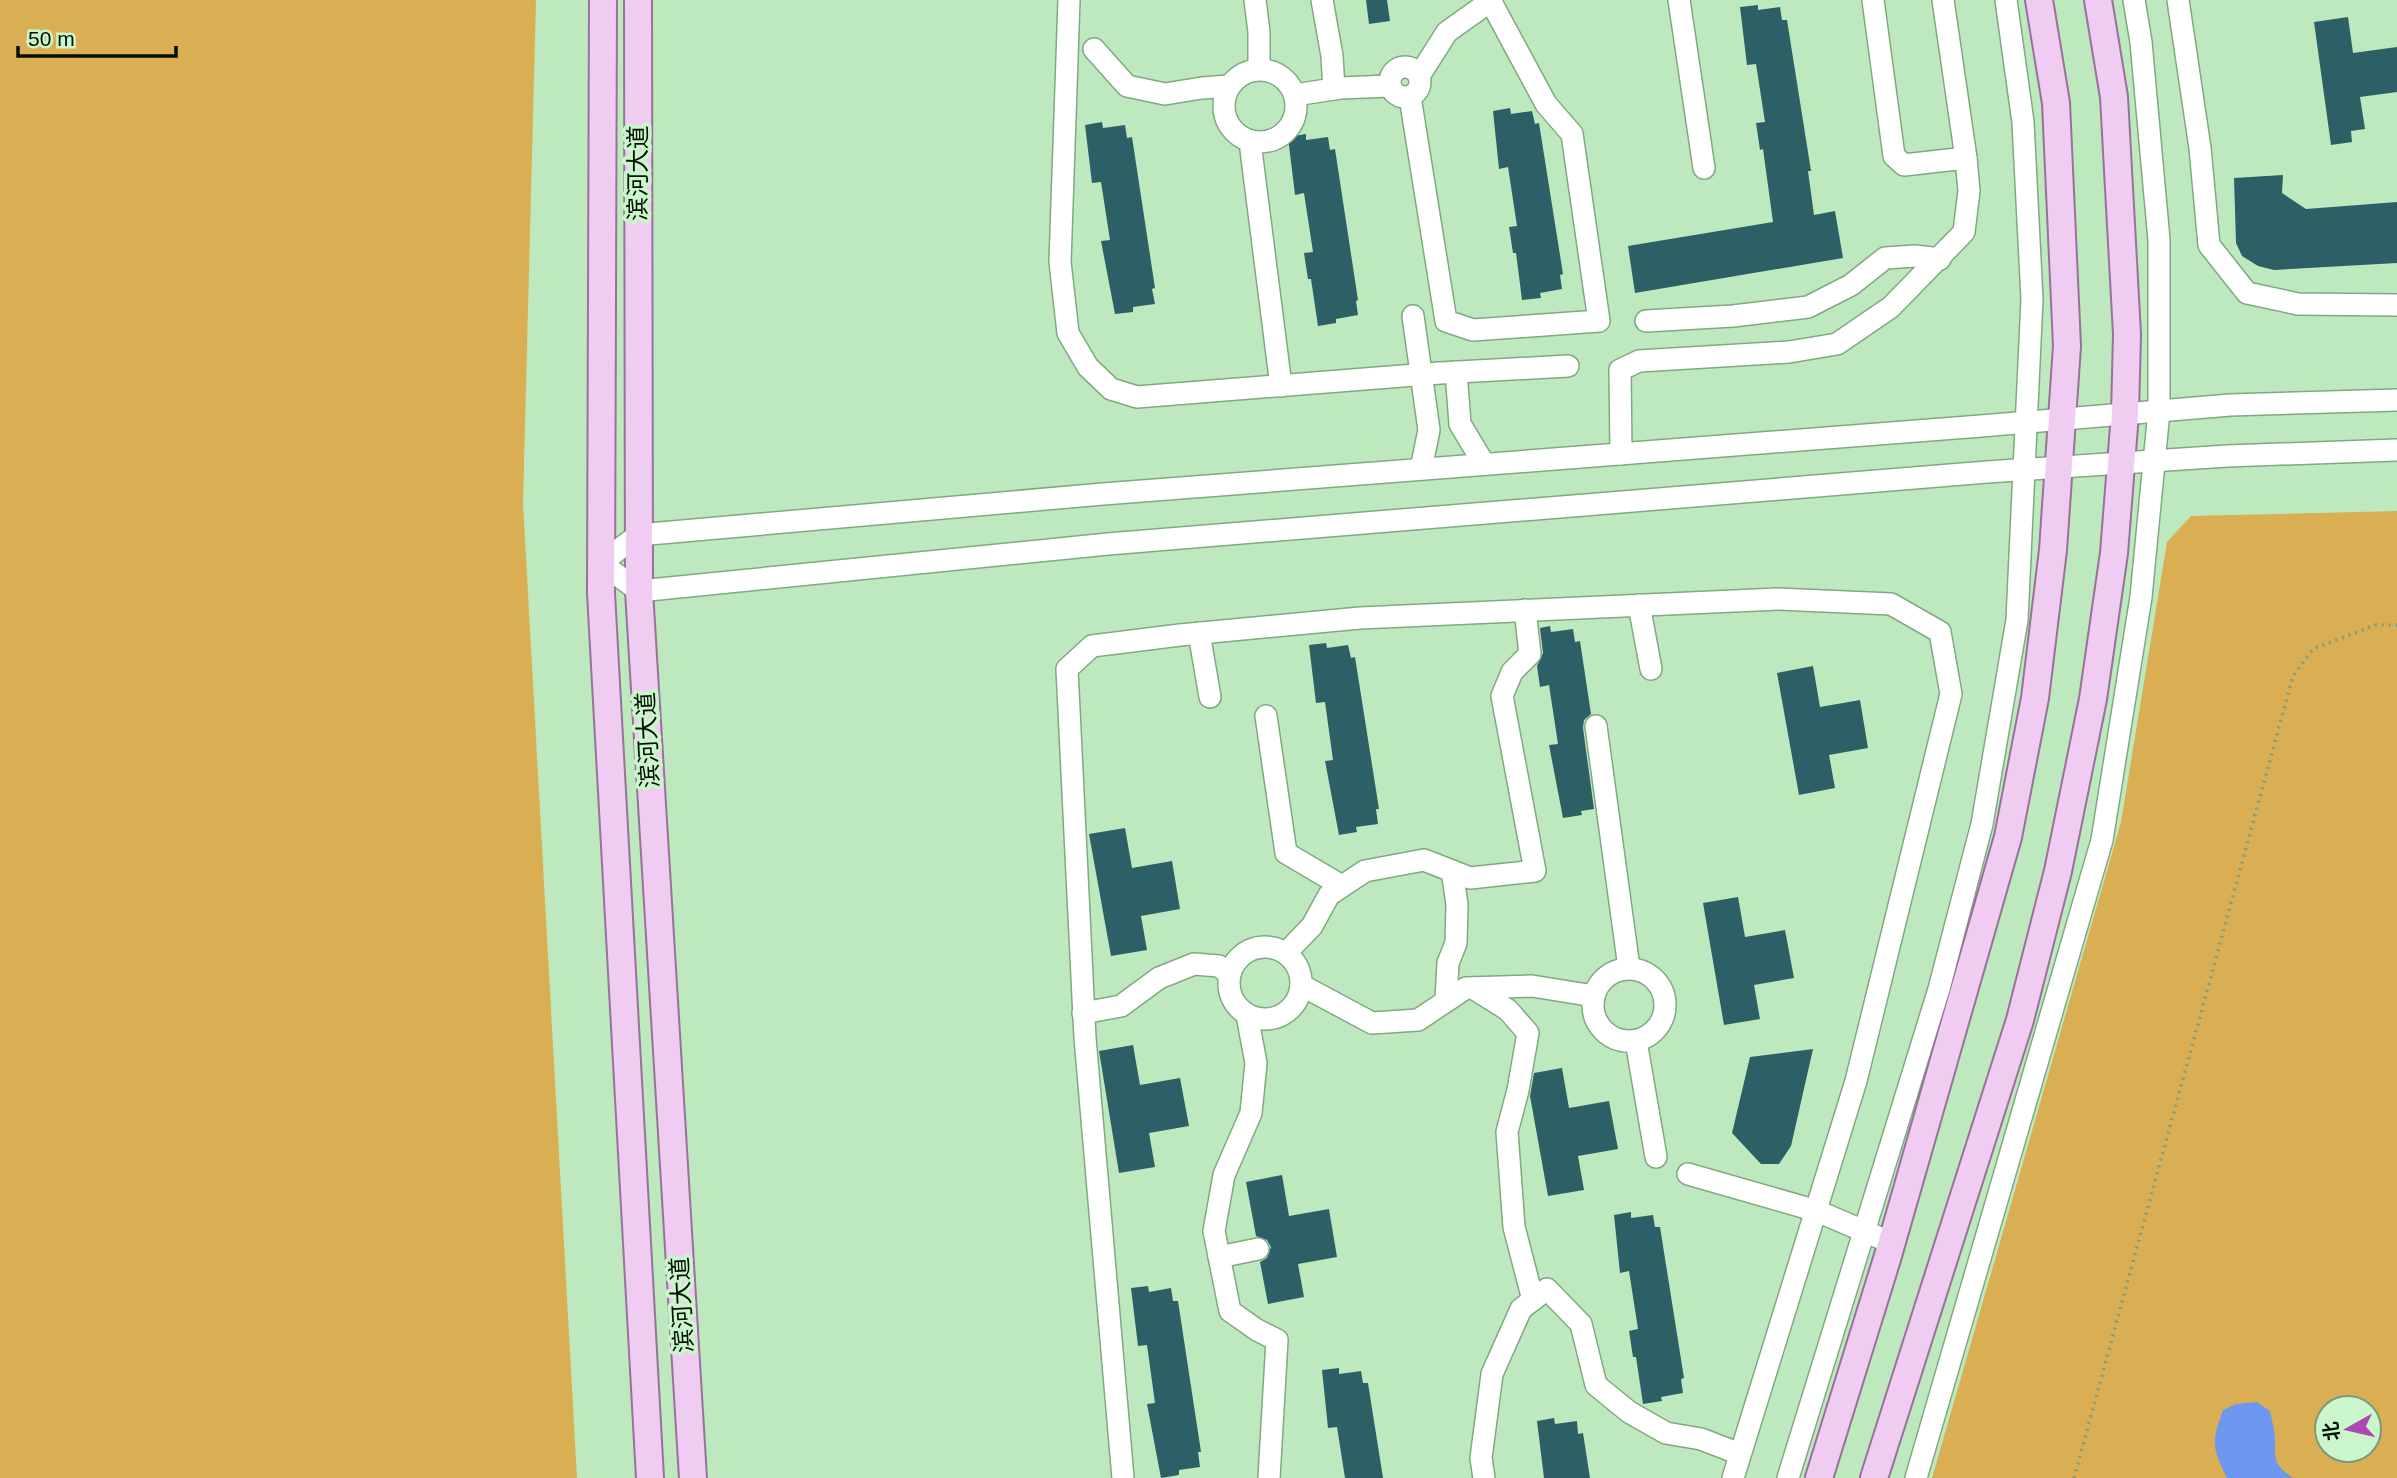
<svg xmlns="http://www.w3.org/2000/svg" width="2397" height="1478" viewBox="0 0 2397 1478" font-family="Arial,'Noto Sans SC',sans-serif">
	<rect width="100%" height="100%" fill="#bee9be"/>
	<g fill="#daaf53" fill-rule="evenodd">
		<polygon points="0,0 536,0 523,503 577,1478 0,1478"/>
		<path d="M2397 511V1478H1932L2121 822 2167 542 2191 516ZM2327 1408H2369V1450H2327Z"/>
	</g>
	<path fill="#6e97f1" d="M2257 1402 2270 1411C2272 1421 2276 1435 2275 1445 2274 1463 2279 1468 2293 1478H2227C2212 1447 2211 1443 2223 1410L2236 1404Z"/>
	<g fill="#2c6066">
		<polygon points="1366,0 1387,0 1390,21 1369,24"/>
		<polygon points="1758,5 1758,10 1780,7 1782,20 1787,20 1811,171 1808,171 1814,215 1835,211 1843,258 1635,293 1628,246 1773,222 1763,149 1760,150 1756,123 1765,122 1756,64 1747,65 1740,7"/>
		<polygon points="2348,17 2353,53 2397,47 2397,92 2360,97 2365,129 2351,131 2352,142 2331,145 2314,22"/>
		<polygon points="1510,108 1511,114 1532,111 1535,124 1539,123 1563,274 1560,275 1562,289 1540,293 1541,298 1522,300 1516,253 1513,253 1509,227 1517,226 1508,167 1499,169 1493,111"/>
		<polygon points="1102,122 1103,128 1125,125 1127,138 1132,137 1155,288 1152,289 1155,304 1133,307 1133,312 1115,314 1101,241 1110,240 1101,182 1092,183 1085,125"/>
		<polygon points="1306,134 1306,140 1328,137 1330,150 1335,149 1358,300 1356,301 1358,315 1336,319 1336,323 1318,326 1311,279 1308,279 1304,253 1313,252 1304,193 1295,195 1288,137"/>
		<polygon points="2283,175 2282,193 2306,209 2397,202 2397,263 2274,270 2258,266 2242,256 2236,243 2234,178"/>
		<polygon points="1550,626 1551,632 1573,629 1575,642 1580,641 1591,714 1584,720 1583,728 1594,809 1581,811 1582,815 1563,818 1549,745 1558,744 1549,685 1540,687 1537,666 1543,653 1540,628"/>
		<polygon points="1326,643 1327,648 1348,645 1351,658 1355,657 1379,809 1376,809 1378,824 1356,827 1357,832 1339,835 1325,761 1333,760 1325,702 1316,703 1309,645"/>
		<polygon points="1813,666 1820,707 1860,700 1868,748 1829,755 1835,788 1799,795 1777,673"/>
		<polygon points="1125,828 1132,868 1172,861 1180,909 1141,916 1147,950 1111,956 1089,834"/>
		<polygon points="1738,897 1745,937 1785,930 1794,978 1754,985 1760,1019 1724,1025 1703,903"/>
		<polygon points="1133,1045 1140,1085 1180,1078 1189,1126 1149,1133 1155,1167 1119,1173 1099,1051"/>
		<polygon points="1813,1049 1791,1146 1779,1164 1761,1164 1732,1133 1750,1057"/>
		<polygon points="1562,1068 1569,1108 1609,1101 1618,1149 1578,1156 1584,1190 1548,1196 1530,1096 1534,1073"/>
		<polygon points="1282,1175 1289,1216 1329,1209 1337,1257 1298,1264 1304,1297 1268,1304 1260,1262 1267,1258 1271,1247 1267,1240 1256,1236 1246,1182"/>
		<polygon points="1631,1212 1631,1218 1653,1215 1655,1227 1660,1227 1684,1378 1681,1379 1683,1393 1661,1397 1662,1401 1643,1404 1636,1357 1633,1357 1629,1331 1638,1329 1629,1271 1620,1273 1614,1215"/>
		<polygon points="1148,1286 1149,1292 1171,1288 1173,1301 1178,1301 1201,1452 1198,1452 1200,1467 1179,1470 1179,1475 1161,1478 1147,1404 1155,1403 1147,1345 1138,1346 1131,1288"/>
		<polygon points="1339,1368 1339,1374 1361,1371 1363,1383 1368,1383 1383,1478 1345,1478 1337,1427 1328,1428 1322,1370"/>
		<polygon points="1554,1418 1555,1424 1577,1421 1578,1434 1583,1433 1590,1478 1544,1478 1537,1421"/>
	</g>
	<g fill="none" stroke-linecap="round" stroke-linejoin="round">
		<defs>
			<g id="minor">
				<polyline points="1069,0 1060,262 1068,333 1088,367 1111,389 1137,397 1440,373 1568,366"/>
				<polyline points="1255,0 1259,32 1259,69"/>
				<polyline points="1322,0 1332,56 1334,89"/>
				<polyline points="1679,0 1704,168"/>
				<polyline points="1873,0 1894,156 1904,165 1966,158 1943,0"/>
				<polyline points="2178,0 2200,148 2209,245 2247,293 2298,304 2397,305"/>
				<polyline points="1094,49 1127,86 1165,94 1202,88 1229,86"/>
				<circle cx="1405" cy="82" r="15"/>
				<circle cx="1260" cy="106" r="36"/>
				<polyline points="1419,76 1447,32 1492,0"/>
				<polyline points="1295,95 1340,88 1390,86"/>
				<polyline points="1410,97 1446,321 1473,330 1599,321 1572,134 1546,104 1490,0"/>
				<polyline points="1254,142 1251,150 1281,386"/>
				<polyline points="1413,316 1429,430 1421,469"/>
				<polyline points="1646,321 1733,316 1808,307 1851,285 1885,258 1915,256 1940,259"/>
				<polyline points="1456,372 1460,424 1484,464"/>
				<polyline points="2397,400 2230,405 1981,426 1103,494 638,535 601,563 639,591 1108,544 1987,472 2227,456 2397,450"/>
				<polyline points="1621,454 1620,370 1639,361 1789,352 1837,344 1891,307 1964,232 1969,191 1966,158"/>
				<polyline points="1639,605 1651,669"/>
				<polyline points="1199,633 1210,697"/>
				<polyline points="1266,716 1286,853 1342,886"/>
				<polyline points="1596,726 1629,968"/>
				<circle cx="1265" cy="983" r="36"/>
				<polyline points="1286,953 1312,926 1329,895 1365,871 1424,860 1470,878 1535,871 1502,696 1512,672 1530,654 1525,610"/>
				<circle cx="1629" cy="1005" r="36"/>
				<polyline points="1301,985 1372,1023 1418,1020 1466,988 1532,986 1594,996"/>
				<polyline points="1473,988 1508,1010 1528,1033 1518,1090 1507,1132 1514,1227 1533,1300"/>
				<polyline points="1446,1000 1448,963 1456,943 1457,904 1452,871"/>
				<polyline points="1083,1013 1121,1006 1159,978 1194,964 1219,966 1229,974"/>
				<polyline points="1247,1015 1256,1063 1251,1113 1224,1175 1214,1231 1230,1311 1257,1330 1277,1340 1269,1478"/>
				<polyline points="1636,1041 1656,1157"/>
				<polyline points="1688,1174 1817,1211 1892,1243"/>
				<polyline points="1219,1257 1258,1249"/>
				<polyline points="1123,1478 1085,1038 1067,669 1092,646 1180,635 1360,618 1778,599 1891,604 1940,632 1951,694 1856,1081 1733,1478"/>
				<polyline points="1484,1478 1481,1458 1492,1374 1521,1309 1547,1289 1581,1324 1596,1385 1629,1412 1666,1433 1701,1439 1740,1454"/>
				<polyline points="1788,1478 1939,989 1982,824 2017,620 2032,299 2023,122 2006,0"/>
				<polyline points="1916,1478 2102,840 2141,597 2159,411 2159,240 2141,42 2134,0"/>
			</g>
			<g id="major">
				<polyline points="603,0 601,593 650,1478"/>
				<polyline points="638,0 639,591 693,1478"/>
				<polyline points="1819,1478 1887,1259 2008,837 2035,698 2053,550 2067,346 2056,103 2039,0"/>
				<polyline points="1874,1478 2020,1020 2058,871 2093,699 2114,553 2125,414 2127,334 2114,97 2098,0"/>
			</g>
		</defs>
		<use href="#minor" stroke="#81a981" stroke-width="24"/>
		<use href="#major" stroke="#977299" stroke-width="30"/>
		<polyline stroke="#7e9e7e" stroke-width="3.5" stroke-dasharray="2 5" stroke-linecap="butt" points="2074,1478 2293,676 2313,649 2376,625 2397,625"/>
		<use href="#minor" stroke="#fff" stroke-width="21"/>
		<use href="#major" stroke="#f0cbf2" stroke-width="26"/>
	</g>
	<g text-anchor="middle" stroke-width="7" stroke-linejoin="round" paint-order="stroke">
		<g font-size="24" fill="#030f03" stroke="#cbf6cb">
			<text transform="translate(638 173) rotate(-90)" y="8">滨河大道</text>
			<text transform="translate(648 740) rotate(-93)" y="8">滨河大道</text>
			<text transform="translate(682 1305) rotate(-93)" y="8">滨河大道</text>
		</g>
	</g>
	<g transform="translate(2348 1429) rotate(262)"><circle r="33" fill="#cbf6cb" stroke="#7b9a7b" stroke-width="2"/>
	<path d="M0-5L12 26L0 18L-12 26Z" fill="#a949b1"/>
	<text y="-10" font-size="19" font-weight="bold" text-anchor="middle" fill="#030f03">北</text>
	</g>
	<path d="M18 46v10h158v-10" fill="none" stroke="#030f03" stroke-width="3.5"/>
	<text x="28" y="46" font-size="21" fill="#030f03" stroke="#cbf6cb" stroke-width="5" paint-order="stroke">50 m</text>
</svg>
